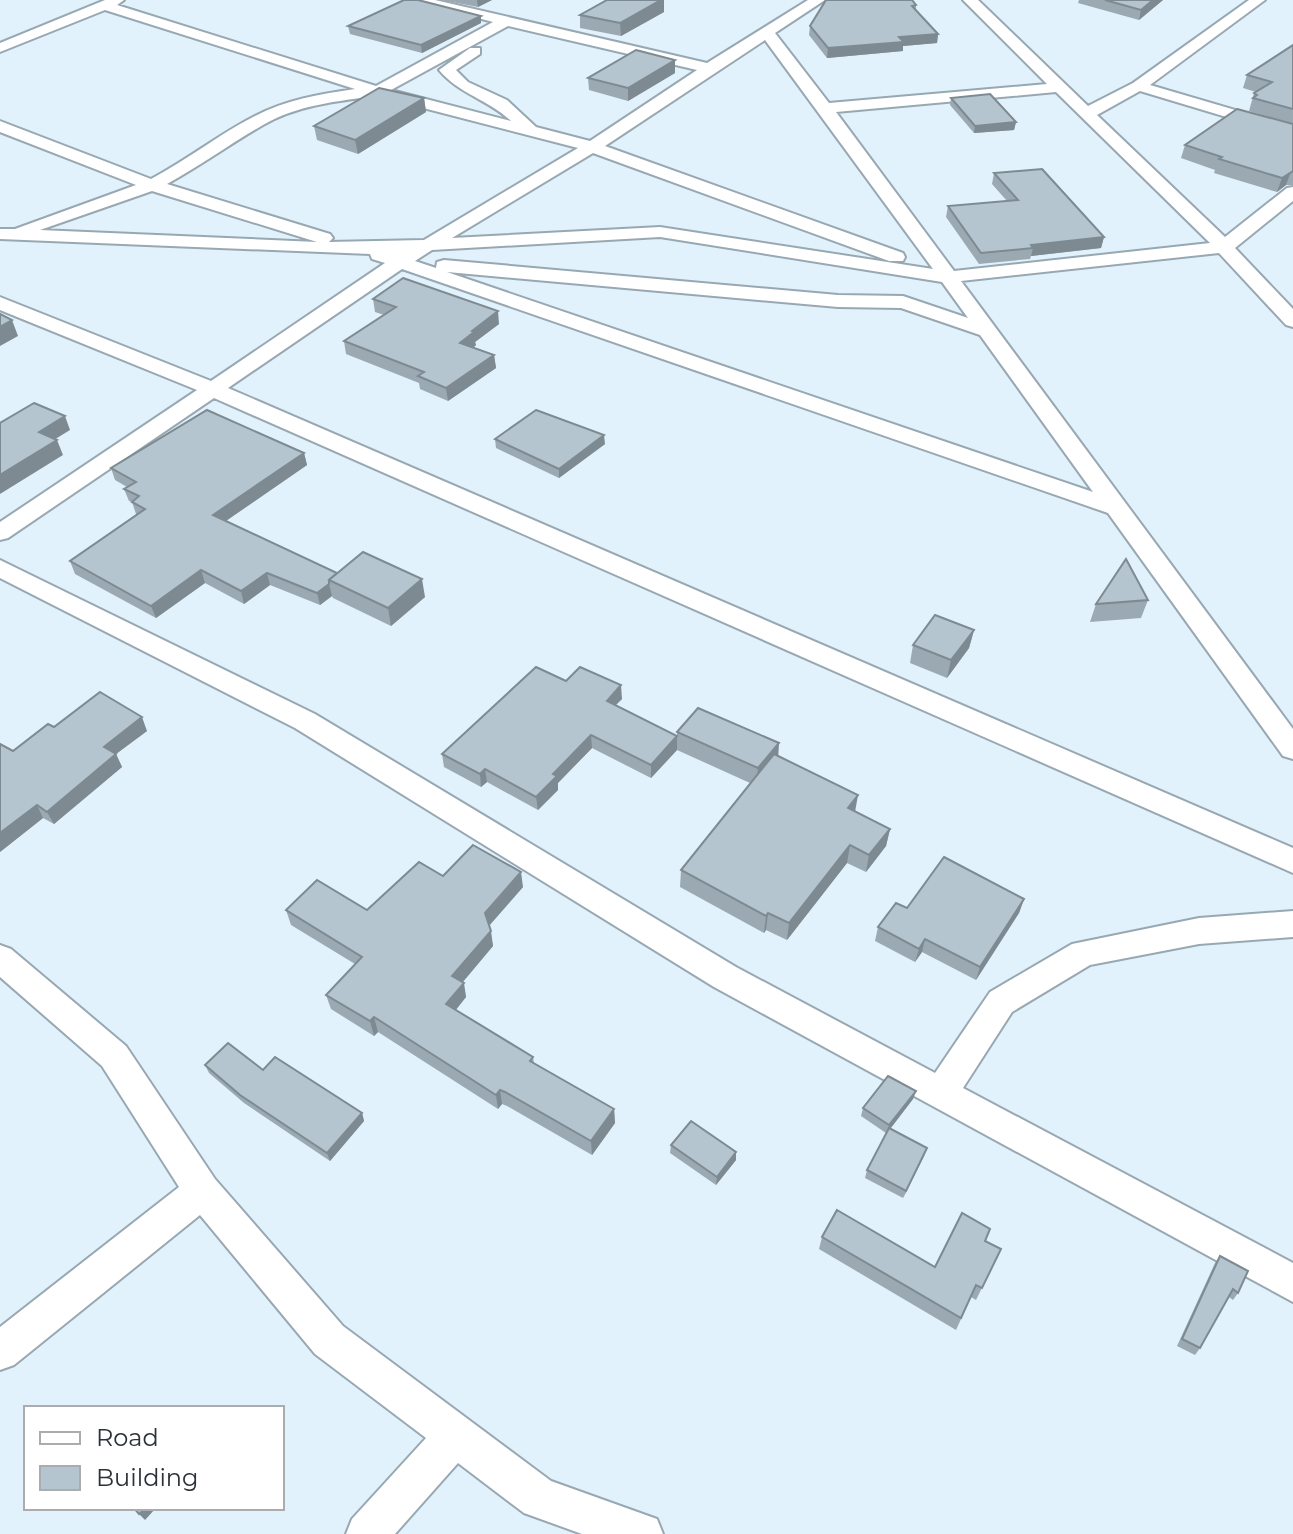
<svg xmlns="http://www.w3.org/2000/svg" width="1293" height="1534" viewBox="0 0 1293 1534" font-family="Montserrat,sans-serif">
	<rect width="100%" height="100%" fill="#e1f2fd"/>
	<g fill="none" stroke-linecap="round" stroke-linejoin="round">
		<defs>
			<g id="minor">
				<path d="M105 0H124L117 5 376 86 493 22 410 0H435L707 63 808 0H825L775 33 829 103 1047 84 963 0H978L1088 106 1133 83 1249 0H1265L1150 85 1293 127V137L1140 91 1097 115 1225 237 1287 188 1293 187V201L1235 248 1293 309V327L1286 325 1219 253 961 281 1293 729V759L1283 756 1108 513 402 269 228 388 1293 848V873L214 398 8 538 0 540V522L197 390 0 310V297L211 381 385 263 372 259 370 254 0 239V229H15L136 185 0 132V121L151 179C187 160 218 135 253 117 285 100 320 94 355 89L105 10 0 52V43ZM508 26 697 70 590 141 536 127 507 100 468 82 456 70 480 54V48H470L439 70C459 94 489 100 511 121L391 90ZM765 40 933 269 660 227 452 238 593 153 889 261H903L905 257 903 253 605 146ZM1056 92 1210 243 954 271 836 112ZM377 96 578 148 424 240 329 242 333 238 330 234 167 184C200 166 230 144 263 125 297 105 338 101 377 96ZM152 191 317 242 40 230ZM660 237 942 282 968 318 903 296 838 295 444 260 437 262 436 268 415 261 432 250ZM447 272 838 307 901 308 980 335 1093 492Z"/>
				<polygon points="0,560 315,714 736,967 935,1073 990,992 1072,944 1199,918 1293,911 1293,937 1199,944 1090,965 1012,1012 963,1088 1293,1263 1293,1302 714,987 295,728 0,578"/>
				<polygon points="0,945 11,949 126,1046 215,1179 343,1326 551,1481 657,1519 663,1534 582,1534 524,1513 458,1463 395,1534 346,1534 352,1519 426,1438 315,1354 200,1215 14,1365 0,1370 0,1327 179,1187 102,1066 0,977"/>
			</g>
		</defs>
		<use href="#minor" stroke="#98a8b2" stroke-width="4"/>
		<use href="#minor" fill="#fff" fill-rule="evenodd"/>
	</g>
	<g fill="#9ba9b2">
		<polygon points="441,0 492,0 478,7"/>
		<polygon points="1079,0 1163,0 1139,20 1078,3"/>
		<polygon points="916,5 916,10 938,34 937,43 903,46 903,51 827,58 809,35 810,26"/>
		<polygon points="664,12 621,36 580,28 580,15"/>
		<polygon points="481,23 422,53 350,34 348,26"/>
		<polygon points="1293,45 1293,124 1249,111 1254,93 1256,92 1243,88 1247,75"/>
		<polygon points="675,60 675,73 628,101 589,90 588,78"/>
		<polygon points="424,98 426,112 358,154 317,140 314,126"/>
		<polygon points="951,98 1016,122 1014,130 974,133 950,105"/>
		<polygon points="1293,124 1293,185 1286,185 1277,192 1214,173 1215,170 1181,158 1185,145"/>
		<polygon points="994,173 1104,237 1101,248 1031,256 1030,259 979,264 946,217 948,206 1007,201 992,184"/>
		<polygon points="373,299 499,324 475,342 476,345 473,348 494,355 496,368 448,401 420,389 419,383 346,354 344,341 384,315 375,312"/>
		<polygon points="495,439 605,444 559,478 496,448"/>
		<polygon points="304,453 307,465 226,521 337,573 425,597 391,626 333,598 332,596 320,605 270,585 244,604 205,583 156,618 75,574 70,561 137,514 136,514 132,502 129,501 124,489 127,487 115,480 111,468"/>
		<polygon points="1148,600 1141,618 1090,622 1096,604"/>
		<polygon points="974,630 969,648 947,678 910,663 913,645"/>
		<polygon points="566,681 622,699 615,705 677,736 677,732 778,756 856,811 890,829 886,846 866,872 847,863 787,940 766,930 764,933 680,887 681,870 750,783 677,750 651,778 592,748 558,783 558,790 538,810 487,782 481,787 444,767 442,754"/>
		<polygon points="54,727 147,731 116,754 122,767 54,824 43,818 0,852"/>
		<polygon points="443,876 523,887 489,926 493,946 463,982 466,997 456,1010 533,1057 534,1063 614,1109 615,1123 592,1155 507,1106 502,1104 498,1109 378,1032 374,1036 331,1009 326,995 355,964 291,925 286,910 367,910"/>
		<polygon points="1024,899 1019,913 976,980 922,952 915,962 875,941 878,927 907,908"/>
		<polygon points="205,1065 362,1113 364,1121 330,1161 244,1103 209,1073"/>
		<polygon points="916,1091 913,1099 890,1129 924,1156 903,1198 865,1178 867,1170 886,1133 861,1116 863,1108"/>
		<polygon points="671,1145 736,1160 716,1185 670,1153"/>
		<polygon points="822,1237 935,1267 985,1241 1001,1249 976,1300 971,1297 956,1330 819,1249"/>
		<polygon points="1220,1256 1238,1293 1233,1300 1229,1297 1200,1348 1195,1355 1177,1346 1215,1263"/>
	</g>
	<g fill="#7e8a91">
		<polygon points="477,0 492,0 478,7"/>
		<polygon points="661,0 664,0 664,12 621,36 620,23"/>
		<polygon points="1153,0 1163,0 1139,20 1141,10"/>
		<polygon points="481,16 481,23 422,53 421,45"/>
		<polygon points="938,34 937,43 903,46 903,51 827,58 828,48 899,37"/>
		<polygon points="675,60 675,73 628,101 628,88"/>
		<polygon points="424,98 426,112 358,154 355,140"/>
		<polygon points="1016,122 1014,130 974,133 975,126"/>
		<polygon points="1291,171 1286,185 1277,192 1282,178"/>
		<polygon points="1104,237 1101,248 1031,256 1033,248 1031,245"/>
		<polygon points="498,311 499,324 475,342 476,345 462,357 460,343 472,331"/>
		<polygon points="12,320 18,336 0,346 0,327"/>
		<polygon points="494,355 496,368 448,401 446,388"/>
		<polygon points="65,416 70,430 44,446 39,432"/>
		<polygon points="604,435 605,444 559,478 559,469"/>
		<polygon points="57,440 63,455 0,494 0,475"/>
		<polygon points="304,453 307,465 217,527 213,515"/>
		<polygon points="201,570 205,583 156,618 151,606"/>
		<polygon points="267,573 270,585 244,604 241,591"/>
		<polygon points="422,579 425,597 391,626 388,608"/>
		<polygon points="329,584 332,596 320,605 317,593"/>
		<polygon points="974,630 969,648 947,678 951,660"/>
		<polygon points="621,685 622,699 607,714 607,701"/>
		<polygon points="142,717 147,731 116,754 122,767 54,824 47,812 104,747"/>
		<polygon points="591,735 592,748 558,783 558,790 538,810 536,797 553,774"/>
		<polygon points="677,736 677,750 651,778 651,765"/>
		<polygon points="779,743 778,761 756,786 758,768"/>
		<polygon points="485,769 487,782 481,787 480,774"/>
		<polygon points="858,795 855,812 848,808"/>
		<polygon points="37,805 43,818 0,852 0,833"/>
		<polygon points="890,829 886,846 866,872 869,855"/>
		<polygon points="850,845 847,863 787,940 789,923"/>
		<polygon points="521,872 523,887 487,928 485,913"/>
		<polygon points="1024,899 1019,913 976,980 980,967"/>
		<polygon points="768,913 766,930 764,933 766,916"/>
		<polygon points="491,931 493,946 455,991 452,976"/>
		<polygon points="925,939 922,952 915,962 919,949"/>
		<polygon points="464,983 466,997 449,1018 446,1004"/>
		<polygon points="374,1017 378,1032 374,1036 370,1021"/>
		<polygon points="500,1090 502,1104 498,1109 496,1095"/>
		<polygon points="916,1091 913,1099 887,1133 889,1125"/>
		<polygon points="614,1109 615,1123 592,1155 591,1141"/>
		<polygon points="362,1113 364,1121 330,1161 327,1153"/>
		<polygon points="927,1148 924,1156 903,1198 906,1191"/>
		<polygon points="736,1152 736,1160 716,1185 717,1177"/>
		<polygon points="146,1508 156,1508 145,1520 139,1514"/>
	</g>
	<g fill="#b4c5cf" stroke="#7e8a91" stroke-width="2">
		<polygon points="404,0 418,0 481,16 421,45 348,26"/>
		<polygon points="607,0 661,0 620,23 580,15"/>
		<polygon points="826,0 912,0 916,5 912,6 938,34 899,37 904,42 828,48 810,26"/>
		<polygon points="1105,0 1153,0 1141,10"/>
		<polygon points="1293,45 1293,109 1253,98 1257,95 1254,93 1272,82 1247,75"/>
		<polygon points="636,50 675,60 628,88 588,78"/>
		<polygon points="379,88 424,98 355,140 314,126"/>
		<polygon points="990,94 1016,122 975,126 951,98"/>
		<polygon points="1237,109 1293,124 1293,171 1282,178 1219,159 1222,157 1185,145"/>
		<polygon points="1042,169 1104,237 1031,245 1033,248 981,253 948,206 1018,200 994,173"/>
		<polygon points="403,278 498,311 472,331 474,332 460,343 494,355 446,388 418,376 424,372 344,341 396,307 373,299"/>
		<polygon points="0,314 12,320 0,327"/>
		<polygon points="34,403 65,416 39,432 57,440 0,475 0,423"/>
		<polygon points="207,410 304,453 213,515 337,573 329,580 329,584 317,593 267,573 241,591 201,570 151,606 70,561 145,509 132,502 139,496 124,489 136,482 111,468"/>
		<polygon points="536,410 604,435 559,469 495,439"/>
		<polygon points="363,552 422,579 388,608 329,580"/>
		<polygon points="1126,559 1148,600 1096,604"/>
		<polygon points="935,615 974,630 951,660 913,645"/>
		<polygon points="536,667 566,681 580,667 621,685 607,701 677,736 651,765 591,735 553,774 557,776 536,797 485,769 480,774 442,754"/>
		<polygon points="100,692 142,717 104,747 116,754 47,812 37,805 0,833 0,744 13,751 48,724 54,727"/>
		<polygon points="698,708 779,743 758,768 677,732"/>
		<polygon points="774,754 858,795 848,808 890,829 869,855 850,845 789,923 768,913 766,916 681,870"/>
		<polygon points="473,845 521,872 485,913 491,931 452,976 464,983 446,1004 533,1057 530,1061 614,1109 591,1141 505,1092 500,1090 496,1095 374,1017 370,1021 326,995 362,957 286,910 317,880 367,910 419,862 443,876"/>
		<polygon points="944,857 1024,899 980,967 925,939 919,949 878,927 896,903 907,908"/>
		<polygon points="228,1043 263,1070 275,1057 362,1113 327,1153 240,1095 205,1065"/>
		<polygon points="888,1076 916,1091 889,1125 863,1108"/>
		<polygon points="691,1121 736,1152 717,1177 671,1145"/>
		<polygon points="889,1128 927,1148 906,1191 867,1170"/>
		<polygon points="837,1210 935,1267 962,1213 990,1229 985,1241 1001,1249 982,1288 976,1285 961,1318 822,1237"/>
		<polygon points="1220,1256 1248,1271 1238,1293 1233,1289 1200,1348 1182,1339"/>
		<polygon points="134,1508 146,1508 139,1514"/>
	</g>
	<rect x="24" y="1406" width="260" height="104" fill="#ffffff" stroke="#aaadaf" stroke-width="2"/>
	<rect x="40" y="1432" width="40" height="12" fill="#ffffff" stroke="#aaadaf" stroke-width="2"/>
	<text x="96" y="1446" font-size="24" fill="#2b3136">Road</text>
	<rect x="40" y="1466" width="40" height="24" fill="#b4c5cf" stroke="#aaadaf" stroke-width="2"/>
	<text x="96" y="1486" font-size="24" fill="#2b3136">Building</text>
</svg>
